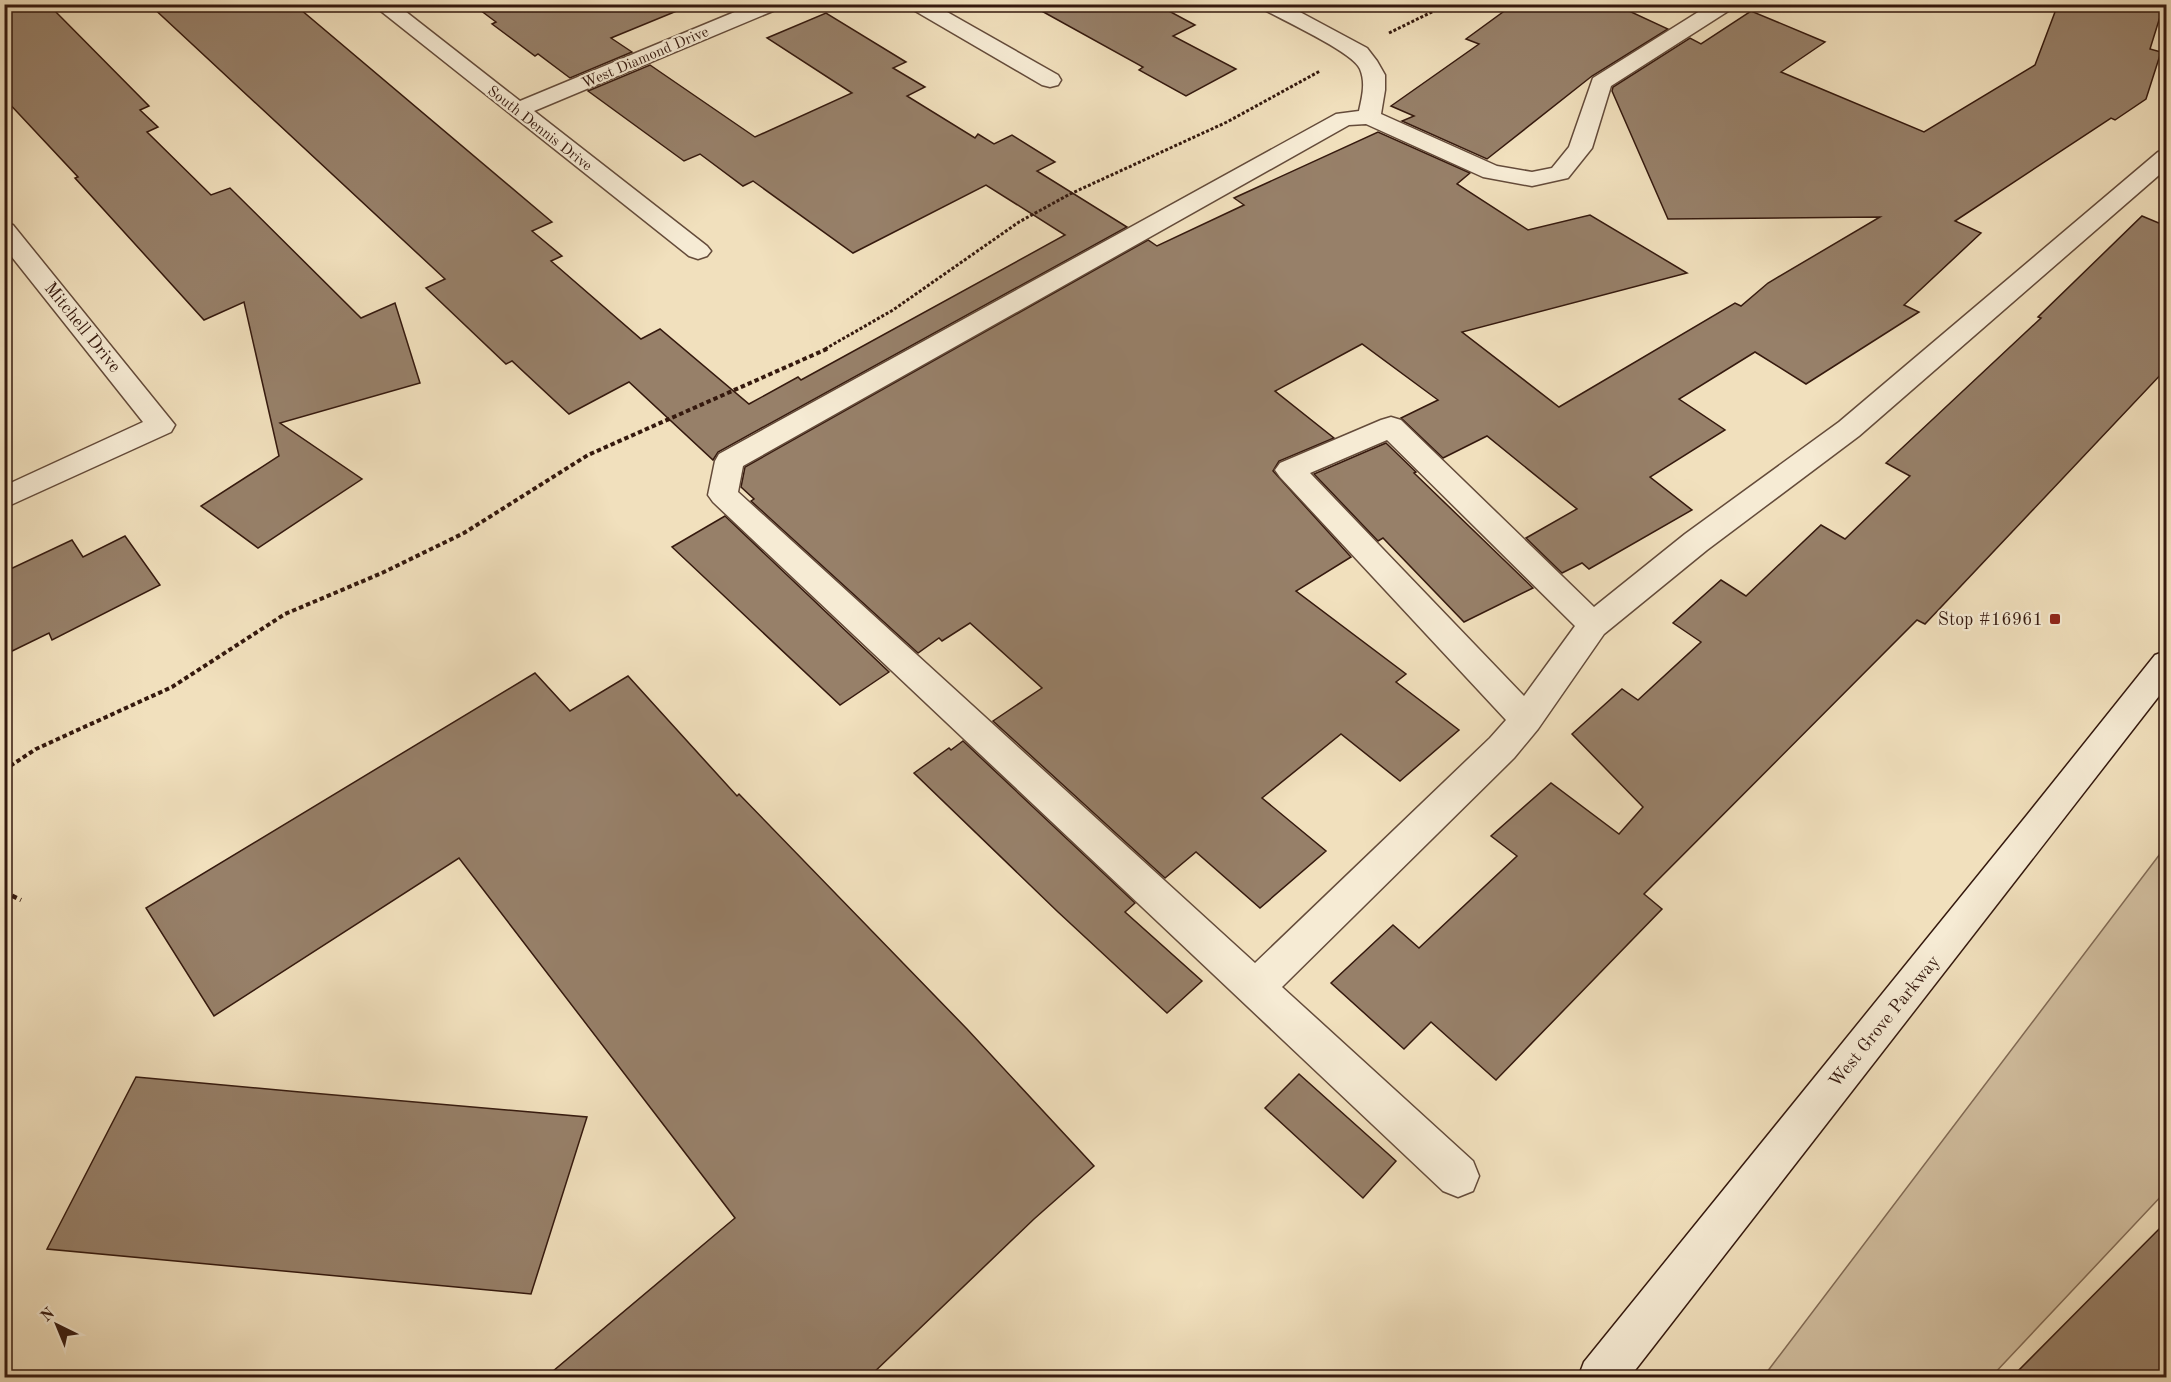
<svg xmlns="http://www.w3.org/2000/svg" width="2171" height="1382" viewBox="0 0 2171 1382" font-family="'Old Standard TT',serif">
	<rect width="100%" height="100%" fill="#f1e0bd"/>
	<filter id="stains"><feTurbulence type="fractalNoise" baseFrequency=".00333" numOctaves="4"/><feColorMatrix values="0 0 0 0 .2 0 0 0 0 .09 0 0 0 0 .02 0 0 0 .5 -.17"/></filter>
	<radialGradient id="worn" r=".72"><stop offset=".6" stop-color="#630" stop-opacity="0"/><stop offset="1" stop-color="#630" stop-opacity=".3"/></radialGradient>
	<polygon fill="#d1be9f" stroke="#836c56" stroke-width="1.5" points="2166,846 2166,1191 1991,1377 1773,1377 1767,1372"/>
	<g fill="#978069" stroke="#35190e" stroke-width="1.5">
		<polygon points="25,4 48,4 149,106 140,110 158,127 147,132 211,195 230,188 361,318 395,303 420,383 280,423 362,479 258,548 201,506 279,456 244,302 204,320 75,178 78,177 4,98 4,11"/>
		<polygon points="149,4 294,4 552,222 532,231 562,256 551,261 641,339 660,329 749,404 798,377 801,380 1065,235 986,185 853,253 753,181 743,186 700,154 684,161 588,91 650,65 755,137 852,93 767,38 826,13 906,62 893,68 925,87 907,96 975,138 978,134 994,144 1012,135 1055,162 1037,171 1127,227 718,452 713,460 629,382 569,414 512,361 506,364 426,288 445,279"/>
		<polygon points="472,4 689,4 689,6 611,38 632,52 570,78 538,54 535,56 492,24 496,22"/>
		<polygon points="1029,4 1156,4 1195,25 1173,36 1236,69 1186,96 1139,70 1143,67"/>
		<polygon points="1514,4 1614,4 1668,29 1592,76 1487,159 1402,121 1414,116 1391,106 1479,44 1466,39"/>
		<polygon points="2058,4 2164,4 2150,49 2161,52 2146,99 2115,120 2111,118 1955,221 1981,233 1904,305 1919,312 1806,384 1755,352 1679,399 1725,430 1650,477 1692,510 1589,569 1582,563 1562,573 1526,538 1577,509 1487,436 1443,458 1401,418 1438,400 1362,344 1275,391 1334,438 1279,461 1273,471 1351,557 1296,591 1406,674 1396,682 1459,730 1400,781 1341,734 1262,798 1326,851 1260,908 1196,852 1165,878 993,721 1042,688 970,623 942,641 939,638 918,653 751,501 754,499 741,487 745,467 1148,240 1157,246 1244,205 1234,198 1378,132 1470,173 1457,184 1528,230 1590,215 1687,273 1462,332 1559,407 1735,303 1741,306 1768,283 1880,217 1668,219 1612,91 1613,87 1690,38 1701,44 1751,11 1825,42 1781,72 1924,132 2035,65"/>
		<polygon points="2142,216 2166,226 2166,369 1925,624 1917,620 1644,894 1662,909 1496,1080 1431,1022 1404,1049 1331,983 1393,925 1419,948 1517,856 1491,836 1551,783 1619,834 1643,807 1572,734 1622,689 1638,700 1701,642 1673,623 1721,580 1746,596 1821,525 1845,539 1910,476 1886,463 2041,318 2038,317"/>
		<polygon points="1386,443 1416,472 1414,473 1533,588 1464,622 1383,538 1378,541 1314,474"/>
		<polygon points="725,516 889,672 840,705 672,547"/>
		<polygon points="125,536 160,585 52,640 49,633 4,655 4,572 72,540 83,557"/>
		<polygon points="535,673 570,711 628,676 737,796 739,794 967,1029 1094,1166 1034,1219 869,1377 546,1377 735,1218 459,858 214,1016 146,908"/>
		<polygon points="963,741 1135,903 1125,912 1202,981 1167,1013 1058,912 914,773 949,748 951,750"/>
		<polygon points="1299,1074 1396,1161 1363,1198 1265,1108"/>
		<polygon points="136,1077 300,1092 587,1117 531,1294 47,1249"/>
		<polygon points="2166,1222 2166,1377 2012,1377"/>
	</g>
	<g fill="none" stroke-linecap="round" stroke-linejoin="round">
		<defs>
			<g id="street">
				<polygon points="372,4 396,4 520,101 754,4 783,4 780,8 534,111 707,246 711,251 707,256 698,259 689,256"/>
				<polygon points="907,4 933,4 1058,75 1061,80 1058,85 1050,87 1042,85 910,8"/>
				<path d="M1258 4H1285L1367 48 1377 61 1385 75V90L1381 114 1497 166 1532 172 1552 168 1569 147 1593 78 1711 4H1736L1733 8 1611 86 1592 148 1568 178 1532 186 1483 177 1366 124 1349 125 743 466 738 492 1255 963 1490 738 1506 720 1280 477 1275 470 1280 463 1381 420 1391 417 1401 420 1594 607 1685 534 1839 422 2158 152 2166 150V169L1859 436 1707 550 1604 634 1538 729 1514 758 1282 987 1473 1161 1479 1176 1473 1191 1458 1197 1443 1191 713 502 708 495 715 461 719 454 1336 114 1359 111C1362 97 1366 83 1360 69 1353 52 1280 19 1261 8ZM1387 440 1575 626 1524 696 1310 473Z"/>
				<polygon points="4,223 13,225 175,425 171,432 4,508 4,486 143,422 4,247"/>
			</g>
			<polygon id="secondary" points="2166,651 2166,687 1629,1378 1578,1378 1584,1362 2027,815 2155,655"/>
		</defs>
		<use href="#street" stroke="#644b3a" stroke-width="3"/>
		<use href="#secondary" stroke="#35190e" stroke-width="3"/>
		<g stroke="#35190e" stroke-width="3" stroke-dasharray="3 2" stroke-linecap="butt">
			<polyline points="1389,33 1448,4"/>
			<polyline points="825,349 893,310 1019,222 1070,194 1227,122 1320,71"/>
		</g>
		<polyline stroke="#35190e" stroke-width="4" stroke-dasharray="4.5 3" stroke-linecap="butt" points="4,770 36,749 172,687 285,614 382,573 464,533 588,455 829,348"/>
		<polyline stroke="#35190e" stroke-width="4.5" stroke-dasharray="5 4" stroke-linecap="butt" points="4,892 21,900"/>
		<use href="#street" fill="#f6ebd4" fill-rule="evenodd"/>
		<use href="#secondary" fill="#f6ebd4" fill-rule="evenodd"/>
	</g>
	<rect fill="#8f2418" stroke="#f6ebd4" stroke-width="2" x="2049" y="613" width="12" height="12" rx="3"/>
	<g text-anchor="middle" stroke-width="4.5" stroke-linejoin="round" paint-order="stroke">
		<g font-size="15" fill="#35190e" stroke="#f6ebd4">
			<text transform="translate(645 57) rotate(-23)" y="5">West Diamond Drive</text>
			<text transform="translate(540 128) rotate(38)" y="5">South Dennis Drive</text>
		</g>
		<g font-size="18" fill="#35190e" stroke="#f6ebd4">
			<text transform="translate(83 327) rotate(51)" y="6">Mitchell Drive</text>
			<text transform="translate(1884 1021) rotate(-51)" y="6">West Grove Parkway</text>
		</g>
		<g font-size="18" fill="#35190e" stroke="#f6ebd4" text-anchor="end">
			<text x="2043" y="625">Stop #16961</text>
		</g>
	</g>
	<rect width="2171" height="1382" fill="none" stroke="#f1e0bd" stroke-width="24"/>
	<rect x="6" y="6" width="2159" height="1370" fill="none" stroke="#35190e" stroke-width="3"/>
	<rect x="12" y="12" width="2147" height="1358" fill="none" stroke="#35190e" stroke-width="1.5"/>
	<g transform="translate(57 1325) rotate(317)" stroke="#f6ebd4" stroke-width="4.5" paint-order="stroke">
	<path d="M0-4.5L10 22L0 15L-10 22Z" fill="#35190e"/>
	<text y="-9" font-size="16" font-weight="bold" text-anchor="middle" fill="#35190e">N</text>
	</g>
	<rect width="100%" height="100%" filter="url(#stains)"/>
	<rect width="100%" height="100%" fill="url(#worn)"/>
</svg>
